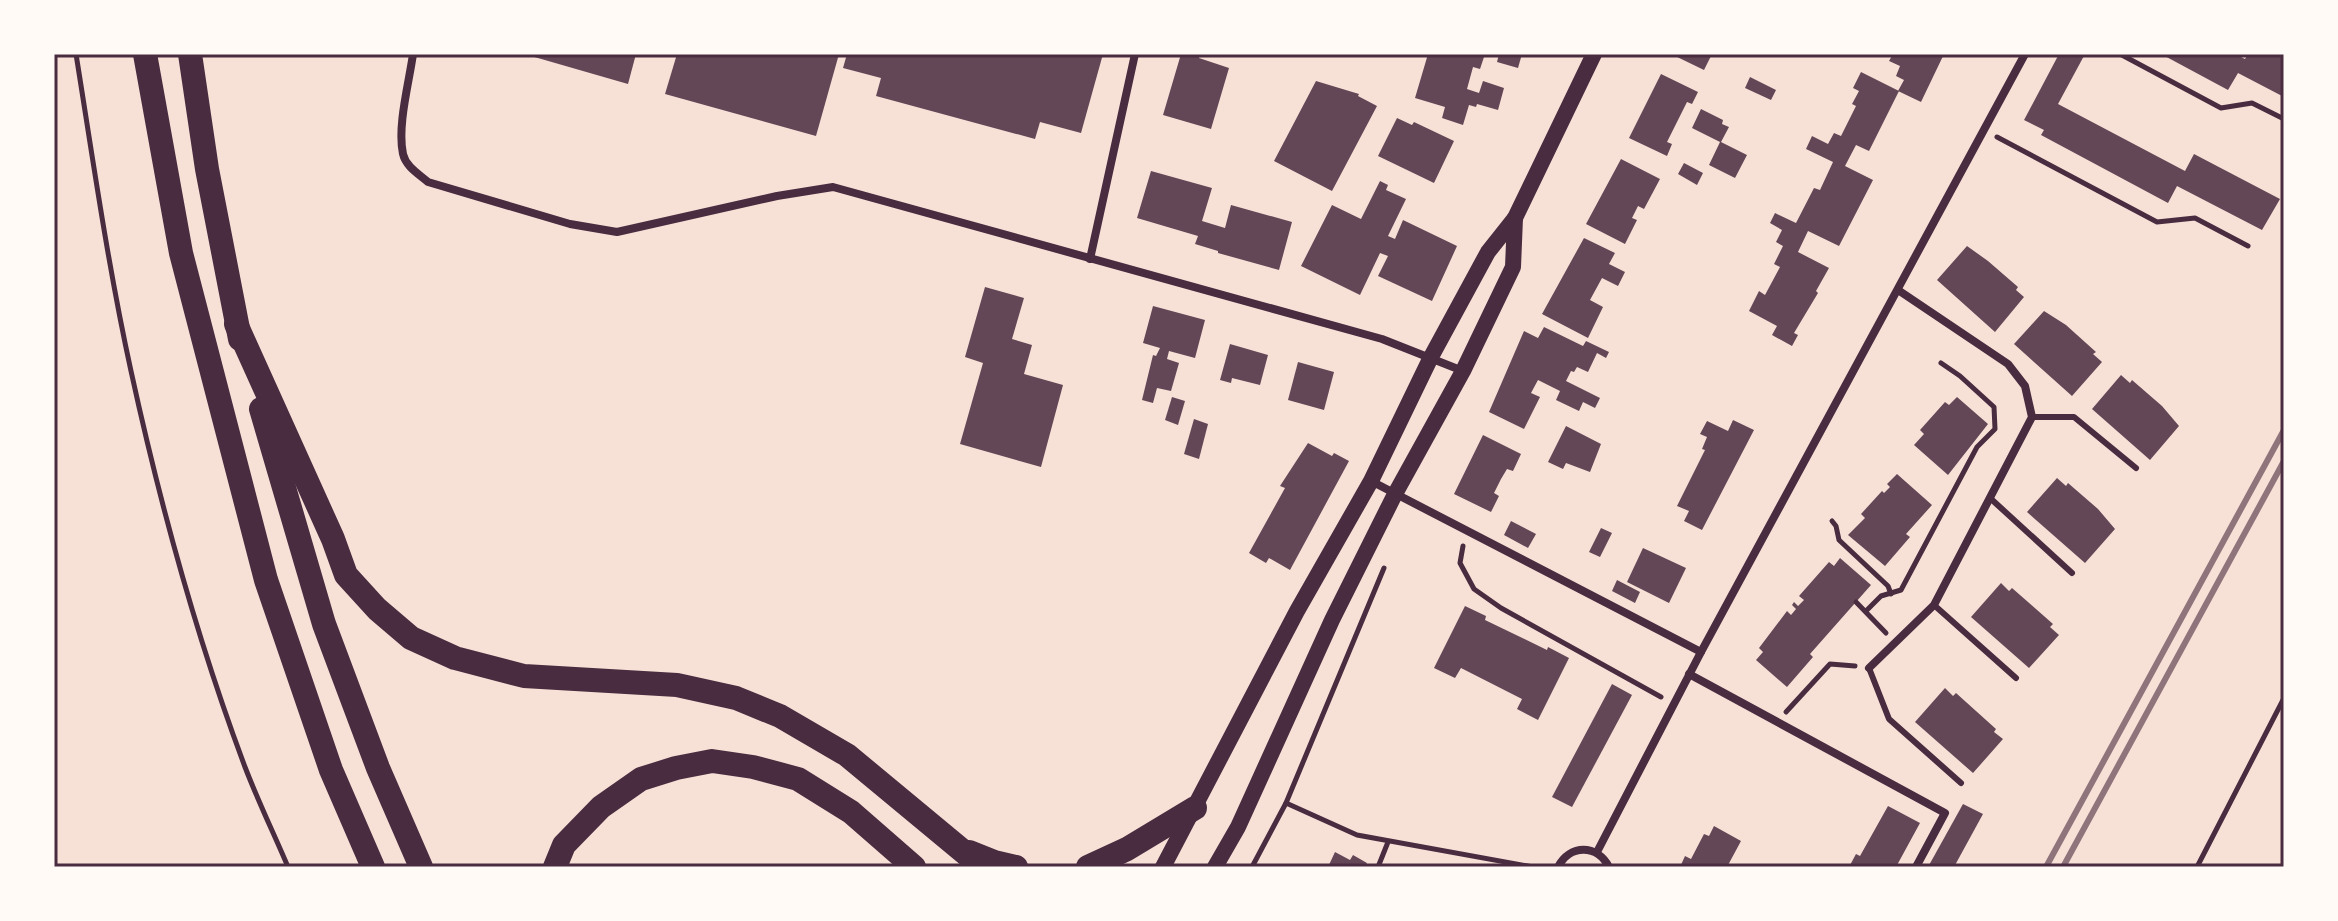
<svg xmlns="http://www.w3.org/2000/svg" width="2338" height="921" viewBox="0 0 2338 921" font-family="'PT Serif',serif">
	<rect width="100%" height="100%" fill="#f7e1d7"/>
	<g fill="#644757">
		<polygon points="524,54 636,54 628,84"/>
		<polygon points="677,54 839,54 816,136 665,94"/>
		<polygon points="847,54 1103,54 1081,133 1040,122 1035,139 876,96 881,78 843,68"/>
		<polygon points="1181,54 1200,54 1199,58 1229,68 1211,129 1163,115"/>
		<polygon points="1428,54 1485,54 1480,69 1473,67 1467,89 1479,93 1483,81 1504,88 1498,110 1477,104 1476,107 1469,105 1463,125 1442,118 1445,107 1415,98"/>
		<polygon points="1499,54 1522,54 1518,68 1497,62"/>
		<polygon points="1671,54 1712,54 1704,70"/>
		<polygon points="1893,54 1944,54 1921,102 1898,91 1904,80 1896,76 1900,66 1889,61"/>
		<polygon points="2059,54 2085,54 2058,104 2185,171 2194,154 2280,199 2262,230 2177,186 2168,203 2041,135 2044,130 2024,120"/>
		<polygon points="2161,54 2235,54 2245,59 2248,54 2277,54 2284,58 2284,97 2238,73 2228,90"/>
		<polygon points="1861,72 1899,91 1869,151 1856,145 1845,166 1873,180 1839,246 1808,231 1798,252 1829,268 1816,291 1818,293 1794,333 1798,335 1792,346 1772,335 1777,326 1749,311 1759,291 1765,295 1780,267 1774,264 1783,246 1776,242 1782,230 1770,223 1775,213 1796,223 1814,188 1820,190 1833,162 1806,149 1812,136 1828,144 1834,133 1841,136 1856,106 1852,104 1859,91 1853,88"/>
		<polygon points="1661,74 1698,92 1692,104 1687,102 1667,142 1672,144 1667,156 1629,138"/>
		<polygon points="1750,77 1776,90 1771,100 1745,88"/>
		<polygon points="1316,81 1359,94 1358,96 1377,106 1332,191 1274,161"/>
		<polygon points="1701,109 1723,120 1722,124 1729,127 1721,142 1747,155 1735,178 1709,165 1720,142 1692,128"/>
		<polygon points="1397,118 1412,125 1414,122 1454,141 1434,183 1378,156"/>
		<polygon points="1621,159 1660,179 1644,209 1638,206 1632,218 1637,220 1625,244 1586,224"/>
		<polygon points="1684,163 1703,173 1697,185 1678,174"/>
		<polygon points="1151,171 1212,188 1202,221 1225,228 1231,205 1292,222 1279,270 1218,253 1218,251 1195,244 1198,236 1137,218"/>
		<polygon points="1380,181 1388,185 1386,190 1406,199 1388,236 1395,239 1403,220 1457,246 1432,301 1378,276 1388,256 1380,253 1360,295 1301,266 1332,205 1361,219"/>
		<polygon points="1584,238 1615,253 1609,264 1625,272 1618,286 1602,278 1590,300 1603,307 1588,338 1542,314"/>
		<polygon points="1967,246 1988,261 2018,287 2016,290 2024,297 1995,332 1937,280"/>
		<polygon points="985,287 1024,298 1012,339 1032,345 1024,374 1063,385 1041,467 960,444 983,363 965,357"/>
		<polygon points="1153,306 1205,320 1195,358 1169,351 1167,359 1179,363 1171,391 1157,388 1153,403 1142,400 1153,355 1156,356 1160,348 1143,343"/>
		<polygon points="2044,311 2066,325 2096,352 2093,354 2102,362 2072,396 2014,344"/>
		<polygon points="1544,327 1583,346 1586,341 1609,352 1606,358 1597,353 1588,372 1577,367 1574,372 1571,371 1566,381 1600,398 1595,408 1583,402 1579,411 1556,400 1560,391 1538,380 1531,393 1540,397 1524,429 1489,412 1524,331 1538,338"/>
		<polygon points="1230,344 1268,355 1260,385 1232,378 1231,383 1220,380"/>
		<polygon points="1298,362 1334,372 1324,410 1288,400"/>
		<polygon points="2121,375 2130,383 2132,380 2162,406 2179,426 2150,460 2092,409"/>
		<polygon points="1172,397 1185,401 1178,425 1165,420"/>
		<polygon points="1957,397 1988,424 1948,475 1914,445 1924,434 1920,430 1945,402 1949,405"/>
		<polygon points="1194,419 1208,424 1199,459 1184,454"/>
		<polygon points="1733,420 1754,430 1702,530 1684,521 1689,511 1677,506 1705,450 1702,449 1707,437 1700,434 1707,421 1728,431"/>
		<polygon points="1566,426 1601,444 1590,472 1566,463 1563,469 1548,462"/>
		<polygon points="1483,435 1521,454 1513,471 1507,469 1501,479 1494,493 1499,496 1491,512 1454,494"/>
		<polygon points="1308,443 1332,456 1334,453 1349,461 1290,570 1269,558 1266,563 1249,553 1285,488 1280,486"/>
		<polygon points="1897,474 1932,505 1906,534 1910,537 1885,566 1848,535 1865,518 1861,514 1882,491 1884,493 1890,487 1887,484"/>
		<polygon points="2057,478 2066,486 2068,483 2098,509 2115,529 2085,563 2027,512"/>
		<polygon points="1511,521 1536,534 1528,548 1504,535"/>
		<polygon points="1601,528 1612,533 1600,557 1589,552"/>
		<polygon points="1643,548 1686,568 1669,603 1627,582"/>
		<polygon points="1840,558 1871,585 1810,654 1813,657 1787,687 1756,660 1763,652 1759,648 1787,611 1791,615 1796,609 1792,605 1794,602 1798,606 1804,600 1799,596 1829,562 1834,566"/>
		<polygon points="1617,580 1640,592 1635,603 1612,591"/>
		<polygon points="2001,583 2009,591 2012,588 2053,624 2050,627 2059,635 2029,668 1971,617"/>
		<polygon points="1465,606 1486,616 1485,620 1547,650 1548,647 1569,658 1538,720 1517,709 1522,699 1461,668 1455,678 1434,668"/>
		<polygon points="1612,684 1632,695 1572,807 1552,797"/>
		<polygon points="1945,688 1953,696 1956,693 1996,729 1994,732 2003,739 1973,773 1915,722"/>
		<polygon points="1963,804 1983,814 1954,867 1928,867"/>
		<polygon points="1888,806 1920,823 1896,867 1849,867 1856,854 1860,856"/>
		<polygon points="1714,826 1741,841 1727,867 1723,865 1722,867 1680,867 1685,856 1691,859 1704,834 1709,836"/>
		<polygon points="1335,852 1350,860 1353,855 1367,863 1365,867 1328,867"/>
	</g>
	<g fill="none" stroke-linecap="round" stroke-linejoin="round">
		<g stroke="#4a2c40" stroke-width="5">
			<path d="M76 54C93 160 108 266 131 371 160 504 197 639 245 767 258 801 274 834 288 867"/>
			<polyline points="2120,54 2221,108 2252,103 2284,119"/>
			<polyline points="1997,137 2157,222 2195,218 2248,246"/>
			<polyline points="1832,521 1836,526 1839,540 1888,586 1891,594"/>
			<polyline points="1463,546 1460,563 1474,589 1501,608 1661,697"/>
			<polyline points="1856,602 1886,633"/>
			<polyline points="1866,611 1881,596 1901,590 1977,447 1995,429 1994,407 1960,376 1941,363"/>
			<polyline points="1786,712 1830,664 1855,666"/>
			<polyline points="1286,803 1357,835 1533,867"/>
			<polyline points="1252,867 1286,803 1384,568"/>
			<polyline points="1378,867 1388,842"/>
			<polyline points="2197,867 2284,698"/>
		</g>
		<g stroke="#4a2c40" stroke-width="6">
			<polyline points="2032,417 2074,417 2136,468"/>
			<polyline points="1990,498 2072,573"/>
			<polyline points="1934,605 2016,678"/>
			<polyline points="1869,668 1889,719 1961,783"/>
		</g>
		<g stroke="#4a2c40" stroke-width="8">
			<path d="M413 54C409 83 397 126 403 154 406 167 419 174 428 182L570 224 617 232 777 196 833 187 1382 339 1463 371"/>
			<polyline points="1090,259 1135,54"/>
			<polyline points="1371,481 1701,652"/>
			<polyline points="1869,668 1934,605 2032,417 2025,386 2008,364 1898,290"/>
			<polyline points="1689,674 1945,813 1916,867"/>
			<polyline points="1597,852 1701,652 2025,54"/>
			<path d="M1558 867C1570 844 1597 844 1609 867"/>
		</g>
		<g stroke="#4a2c40" stroke-width="16">
			<polyline points="1163,867 1297,611 1371,481 1431,357 1488,252 1515,218 1594,54"/>
			<polyline points="1215,867 1238,827 1332,620 1395,494 1463,371 1513,267 1515,218"/>
		</g>
		<g stroke="#4a2c40" stroke-width="24">
			<polyline points="145,54 181,253 266,580 331,770 373,867"/>
			<polyline points="190,54 207,169 240,339"/>
			<polyline points="236,324 333,539 346,575 377,609 411,638 455,658 524,676 677,685 736,698 780,716 847,755 982,867"/>
			<polyline points="261,409 324,624 378,768 421,867"/>
			<polyline points="969,852 994,862 1016,867"/>
			<polyline points="555,867 564,845 601,807 641,779 676,768 712,761 753,767 798,779 851,812 914,867"/>
			<polyline points="1088,867 1127,849 1195,808"/>
		</g>
		<g stroke="#8f747c" stroke-width="6">
			<polyline points="2046,867 2284,430"/>
			<polyline points="2063,867 2284,461"/>
		</g>
	</g>
	<rect width="2338" height="921" fill="none" stroke="#fffaf5" stroke-width="112"/>
	<rect x="56" y="56" width="2226" height="809" fill="none" stroke="#4a2c40" stroke-width="3"/>
</svg>
